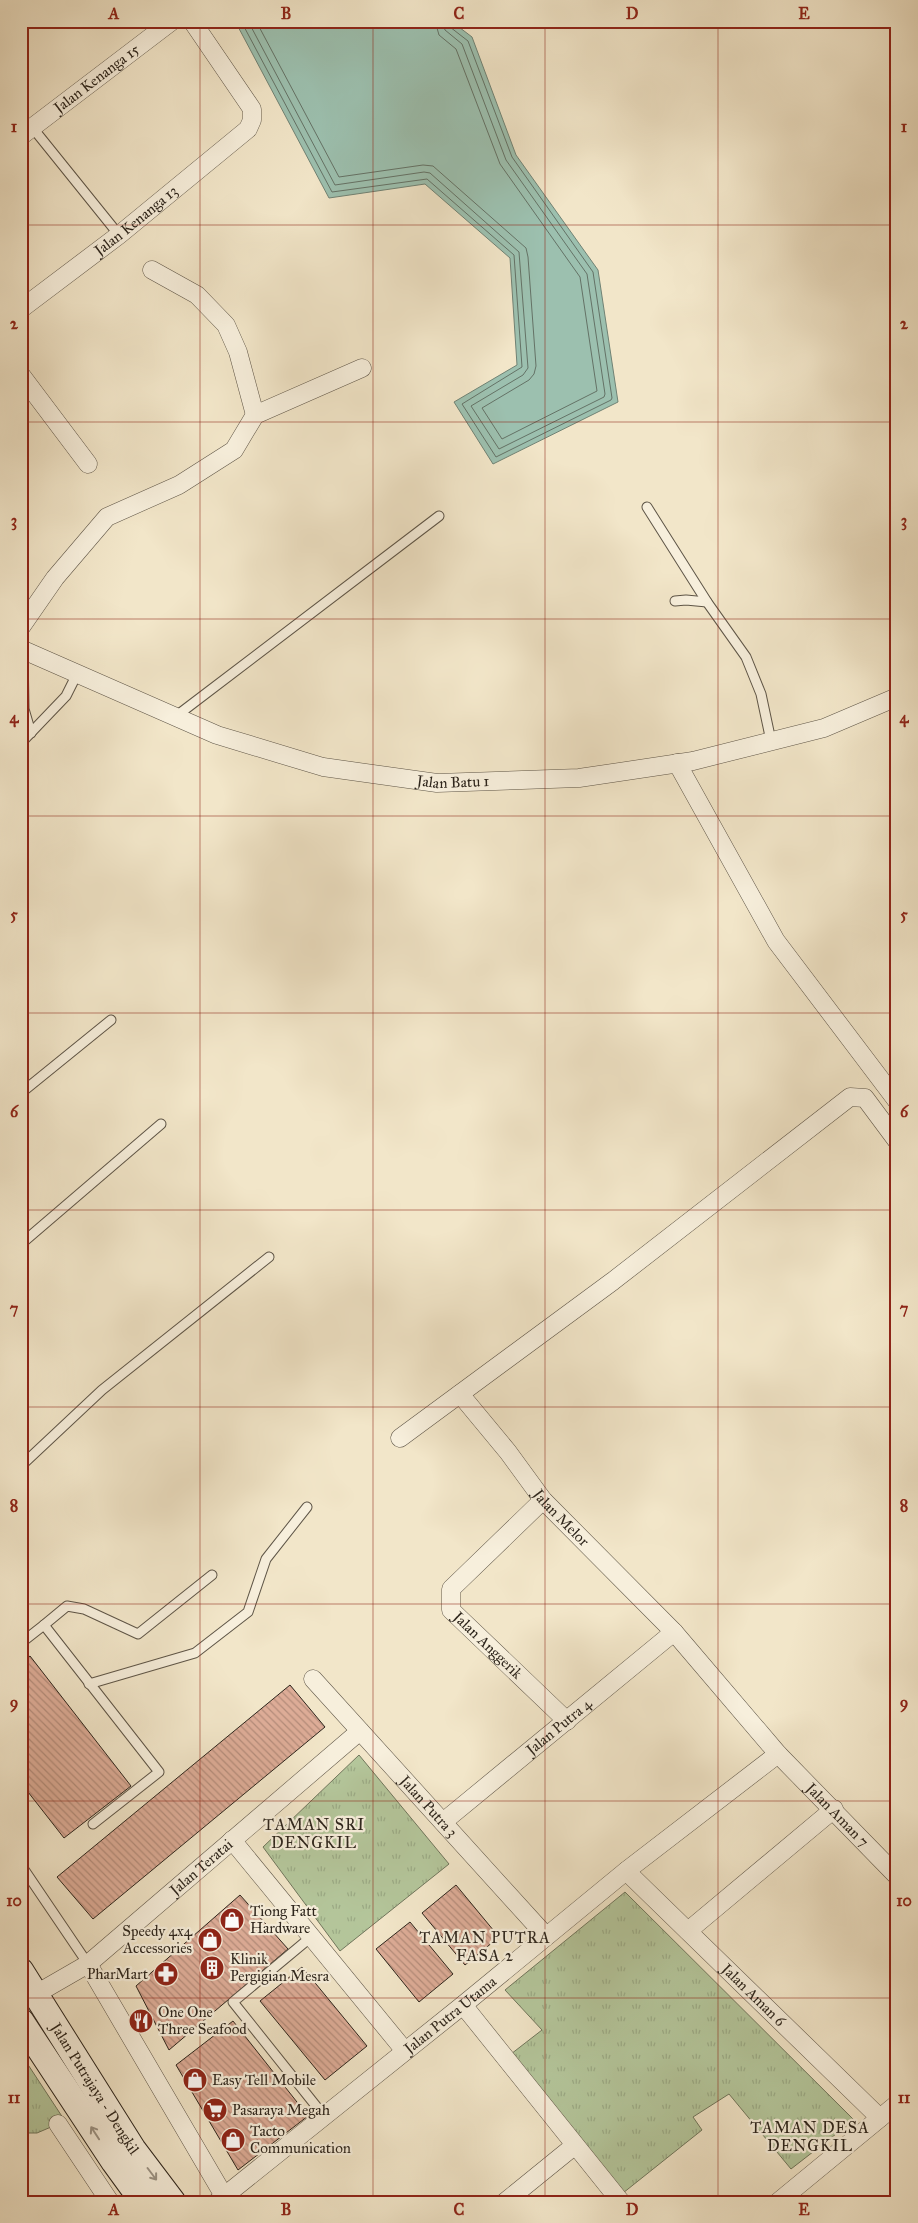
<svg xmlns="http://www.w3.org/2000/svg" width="918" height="2223" viewBox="0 0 918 2223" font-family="'IM FELL Great Primer',serif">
	<defs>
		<pattern id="park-tufts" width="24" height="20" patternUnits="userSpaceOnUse" patternTransform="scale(1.25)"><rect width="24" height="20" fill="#b4c69b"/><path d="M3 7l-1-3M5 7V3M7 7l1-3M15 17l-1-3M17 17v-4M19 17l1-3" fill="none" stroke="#9baa85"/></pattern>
		<pattern id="building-back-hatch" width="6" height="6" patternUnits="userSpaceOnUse" patternTransform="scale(1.25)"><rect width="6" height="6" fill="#ddac97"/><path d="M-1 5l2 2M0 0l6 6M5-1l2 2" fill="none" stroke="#b48c7a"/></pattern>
	</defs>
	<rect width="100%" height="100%" fill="#f2e6c9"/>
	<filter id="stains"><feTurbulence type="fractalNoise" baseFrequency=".004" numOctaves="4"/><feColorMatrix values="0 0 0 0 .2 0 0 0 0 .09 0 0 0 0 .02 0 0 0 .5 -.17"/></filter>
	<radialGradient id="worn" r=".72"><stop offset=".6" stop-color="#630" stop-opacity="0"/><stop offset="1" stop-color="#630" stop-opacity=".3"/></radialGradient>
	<g fill="url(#park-tufts)" stroke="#70765c">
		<polygon points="359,1755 449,1864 340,1951 263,1847"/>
		<polygon points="625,1892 854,2120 791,2169 729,2094 693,2117 702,2130 623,2193 511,2054 542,2030 505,1990"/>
		<polygon points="21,2054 65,2121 37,2133 21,2133"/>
	</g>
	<polygon fill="#9cc0af" stroke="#708274" points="235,21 451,21 472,37 516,155 598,270 618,402 493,464 454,402 517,365 510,258 425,184 329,198"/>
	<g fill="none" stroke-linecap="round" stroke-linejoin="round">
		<g stroke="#647266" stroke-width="1">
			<polyline points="241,21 332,192 427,179 514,255 522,367 462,404 496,457 611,400 612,398 593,272 512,157 468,41 450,27 448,21"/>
			<polyline points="248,21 335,185 424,172 430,173 519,252 528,368 523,375 471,406 499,449 604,397 605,394 587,274 506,160 462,44 445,30 442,21"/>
			<polyline points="256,21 339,177 423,165 433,166 526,248 528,257 536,366 534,374 529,380 482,408 502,439 597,391 580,277 500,164 456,49 439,35 435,21"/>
		</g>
	</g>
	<g fill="url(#building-back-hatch)" stroke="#2d251c">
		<polygon points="30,1656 131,1786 64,1838 21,1783 21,1663"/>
		<polygon points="290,1685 325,1727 93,1919 57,1877"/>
		<polygon points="456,1885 499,1937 465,1965 422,1913"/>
		<polygon points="240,1895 288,1949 169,2050 136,1986"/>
		<polygon points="410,1922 453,1974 419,2002 376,1949"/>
		<polygon points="302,1967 367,2046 325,2080 260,2001"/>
		<polygon points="233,2021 308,2116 238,2170 176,2065"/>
	</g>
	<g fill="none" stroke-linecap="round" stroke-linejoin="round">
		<defs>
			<g id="service">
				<polyline points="32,127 119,235"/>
				<polyline points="647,507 707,602 746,657 761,694 771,741"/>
				<polyline points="675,601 686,600 707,602"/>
				<polyline points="23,649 24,709 31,733"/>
				<polyline points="175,717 439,516"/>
				<polyline points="21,743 66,696 77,674"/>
				<polyline points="21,1093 111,1020"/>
				<polyline points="21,1244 161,1124"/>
				<polyline points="21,1466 102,1390 269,1257"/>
				<polyline points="44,1625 67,1606 84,1609 138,1634 212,1575"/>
				<polyline points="21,1643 44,1625 159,1772 93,1824"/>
				<polyline points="89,1684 195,1653 248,1612 266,1559 307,1507"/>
				<polyline points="21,1865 88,1964"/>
				<polyline points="311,1937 233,2002 324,2116"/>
			</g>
			<g id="minor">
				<path id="s1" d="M21 136 172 21"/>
				<polyline points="152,270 197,295 226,325 238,352 255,415"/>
				<path id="s2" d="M21 309 119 235 248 129 252 120V109L192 21"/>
				<polyline points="21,375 88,464"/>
				<polyline points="21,627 55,578 107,517 179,485 234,450 255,415 362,368"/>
				<path id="s3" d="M21 649 217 735 323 767 437 783 579 778 693 761 824 728 897 697"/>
				<polyline points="677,763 776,941 897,1101"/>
				<path id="s4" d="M460 1394 508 1452 543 1500 674 1632 778 1754 897 1876"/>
				<polyline points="400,1438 613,1281 850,1097 865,1098 897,1141"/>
				<path id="s5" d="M543 1500 451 1589V1610L567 1721"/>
				<path id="s6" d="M313 1679 546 1936"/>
				<path id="s7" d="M443 1822 674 1632"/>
				<polyline points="232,1840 405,2051"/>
				<path id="s8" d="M626 1871 880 2118"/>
				<polyline points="688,1931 834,1809"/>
				<polyline points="88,1964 224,2196 230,2202"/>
				<path id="s9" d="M36 1994 88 1964 360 1731"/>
				<polyline points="463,2005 621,2202"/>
				<polyline points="58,2124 110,2202"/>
				<path id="s10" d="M217 2202 463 2005 626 1871 778 1754"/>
				<polyline points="505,2202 574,2146"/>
				<polyline points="778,2202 897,2104"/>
			</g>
			<g id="secondary">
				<path id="s11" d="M21 1971 133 2149 173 2202"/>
				<polyline points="21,2021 114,2162 143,2202"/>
			</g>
		</defs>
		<use href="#service" stroke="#5e5547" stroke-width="11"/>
		<use href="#minor" stroke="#5e5547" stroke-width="19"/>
		<use href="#secondary" stroke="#2d251c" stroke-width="27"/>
		<use href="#service" stroke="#f7efdc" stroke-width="9"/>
		<use href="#minor" stroke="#f7efdc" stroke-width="18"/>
		<use href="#secondary" stroke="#f7efdc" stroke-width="25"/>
	</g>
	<defs><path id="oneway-shaft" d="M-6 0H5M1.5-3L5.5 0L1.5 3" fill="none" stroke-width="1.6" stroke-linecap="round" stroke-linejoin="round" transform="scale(1.25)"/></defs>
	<g stroke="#9c9486">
		<use href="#oneway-shaft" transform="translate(95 2133) rotate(-123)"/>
		<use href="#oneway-shaft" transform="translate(152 2174) rotate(53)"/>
	</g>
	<path fill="none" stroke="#8f2418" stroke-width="1" stroke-opacity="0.55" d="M200 21V2202M373 21V2202M545 21V2202M718 21V2202M21 225H897M21 422H897M21 619H897M21 816H897M21 1013H897M21 1210H897M21 1407H897M21 1604H897M21 1801H897M21 1998H897"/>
	<defs>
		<symbol id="shop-disc" viewBox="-11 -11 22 22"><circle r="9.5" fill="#8f2418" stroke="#f7efdc"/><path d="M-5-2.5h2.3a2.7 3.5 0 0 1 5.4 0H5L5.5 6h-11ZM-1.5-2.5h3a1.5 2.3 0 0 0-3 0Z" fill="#fff"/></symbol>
		<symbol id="building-disc" viewBox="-11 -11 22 22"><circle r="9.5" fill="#8f2418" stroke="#f7efdc"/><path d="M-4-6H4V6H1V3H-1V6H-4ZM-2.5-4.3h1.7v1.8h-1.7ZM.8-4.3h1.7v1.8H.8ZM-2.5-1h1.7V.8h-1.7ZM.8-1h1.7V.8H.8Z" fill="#fff"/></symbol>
		<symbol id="pharmacy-disc" viewBox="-11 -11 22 22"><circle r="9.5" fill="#8f2418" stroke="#f7efdc"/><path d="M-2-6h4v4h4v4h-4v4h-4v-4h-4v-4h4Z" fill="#fff"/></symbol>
		<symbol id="restaurant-disc" viewBox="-11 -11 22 22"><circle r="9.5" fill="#8f2418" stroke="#f7efdc"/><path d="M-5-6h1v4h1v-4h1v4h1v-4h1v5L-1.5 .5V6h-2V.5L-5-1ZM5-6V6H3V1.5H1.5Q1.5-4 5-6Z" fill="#fff"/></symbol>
		<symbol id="supermarket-disc" viewBox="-11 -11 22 22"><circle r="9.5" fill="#8f2418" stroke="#f7efdc"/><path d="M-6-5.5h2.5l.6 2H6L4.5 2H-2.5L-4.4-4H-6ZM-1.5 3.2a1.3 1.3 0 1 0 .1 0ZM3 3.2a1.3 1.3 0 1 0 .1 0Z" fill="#fff"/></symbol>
	</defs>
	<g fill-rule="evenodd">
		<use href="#shop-disc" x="218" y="1906" width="28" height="28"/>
		<use href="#shop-disc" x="196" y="1926" width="28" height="28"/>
		<use href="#building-disc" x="198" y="1954" width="28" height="28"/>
		<use href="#pharmacy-disc" x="152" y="1960" width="28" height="28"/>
		<use href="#restaurant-disc" x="127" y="2007" width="28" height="28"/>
		<use href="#shop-disc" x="181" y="2066" width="28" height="28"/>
		<use href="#supermarket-disc" x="201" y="2096" width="28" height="28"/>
		<use href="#shop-disc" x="219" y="2126" width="28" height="28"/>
	</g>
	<g text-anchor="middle" stroke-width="4.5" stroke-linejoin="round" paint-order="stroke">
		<g font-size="15" fill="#2d251c" stroke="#f7efdc">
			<text dy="5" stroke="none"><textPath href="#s1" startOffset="95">Jalan Kenanga 15</textPath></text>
			<text dy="5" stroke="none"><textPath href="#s2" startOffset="145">Jalan Kenanga 13</textPath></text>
			<text dy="5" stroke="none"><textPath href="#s3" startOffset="456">Jalan Batu 1</textPath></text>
			<text dy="5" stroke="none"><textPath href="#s4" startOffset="160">Jalan Melor</textPath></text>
			<text dy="5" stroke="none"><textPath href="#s5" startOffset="200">Jalan Anggerik</textPath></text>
			<text dy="5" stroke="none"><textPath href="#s7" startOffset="150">Jalan Putra 4</textPath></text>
			<text dy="5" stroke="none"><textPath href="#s6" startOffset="172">Jalan Putra 3</textPath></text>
			<text dy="5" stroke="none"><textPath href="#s4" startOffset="566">Jalan Aman 7</textPath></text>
			<text dy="5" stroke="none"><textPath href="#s9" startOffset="209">Jalan Teratai</textPath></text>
			<text dy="5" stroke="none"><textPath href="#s8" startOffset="178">Jalan Aman 6</textPath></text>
			<text dy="5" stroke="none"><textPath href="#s10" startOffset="299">Jalan Putra Utama</textPath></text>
			<text dy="5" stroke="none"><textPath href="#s11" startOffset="139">Jalan Putrajaya - Dengkil</textPath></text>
		</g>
		<g font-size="15" fill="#2d251c" stroke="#f7efdc" text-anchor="start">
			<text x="250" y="1916">Tiong Fatt<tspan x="250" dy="17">Hardware</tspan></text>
			<text x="192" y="1936" text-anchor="end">Speedy 4x4<tspan x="192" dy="17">Accessories</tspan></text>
			<text x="230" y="1964">Klinik<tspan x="230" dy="17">Pergigian Mesra</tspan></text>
			<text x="148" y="1979" text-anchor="end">PharMart</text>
			<text x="158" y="2017">One One<tspan x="158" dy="17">Three Seafood</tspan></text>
			<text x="212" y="2085">Easy Tell Mobile</text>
			<text x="232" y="2115">Pasaraya Megah</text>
			<text x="250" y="2136">Tacto<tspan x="250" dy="17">Communication</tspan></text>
		</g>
		<g font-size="16" letter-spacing="1" fill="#2d251c" stroke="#f7efdc">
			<text x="314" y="1830">TAMAN SRI<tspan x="314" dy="18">DENGKIL</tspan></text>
			<text x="485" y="1943">TAMAN PUTRA<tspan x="485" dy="18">FASA 2</tspan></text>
			<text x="810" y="2133">TAMAN DESA<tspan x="810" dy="18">DENGKIL</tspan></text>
		</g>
	</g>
	<rect width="918" height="2223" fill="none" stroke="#f2e6c9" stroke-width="55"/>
	<rect x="28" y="28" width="862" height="2168" fill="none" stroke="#8f2418" stroke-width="2"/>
	<g font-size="16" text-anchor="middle" font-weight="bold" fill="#8f2418">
		<text x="114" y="19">A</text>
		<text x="286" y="19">B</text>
		<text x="459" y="19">C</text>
		<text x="632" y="19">D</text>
		<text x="804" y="19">E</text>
		<text x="14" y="132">1</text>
		<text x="904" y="132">1</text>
		<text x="14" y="329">2</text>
		<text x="904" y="329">2</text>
		<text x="14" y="526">3</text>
		<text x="904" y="526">3</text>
		<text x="14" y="723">4</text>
		<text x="904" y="723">4</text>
		<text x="14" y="920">5</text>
		<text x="904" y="920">5</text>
		<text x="14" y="1117">6</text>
		<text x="904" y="1117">6</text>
		<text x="14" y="1314">7</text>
		<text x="904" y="1314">7</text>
		<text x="14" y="1511">8</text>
		<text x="904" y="1511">8</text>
		<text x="14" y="1708">9</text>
		<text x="904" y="1708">9</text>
		<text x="14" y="1906">10</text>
		<text x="904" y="1906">10</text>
		<text x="14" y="2103">11</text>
		<text x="904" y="2103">11</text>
		<text x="114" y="2215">A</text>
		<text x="286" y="2215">B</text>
		<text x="459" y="2215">C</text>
		<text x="632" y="2215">D</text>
		<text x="804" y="2215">E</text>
	</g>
	<rect width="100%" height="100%" filter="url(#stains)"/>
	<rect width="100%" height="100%" fill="url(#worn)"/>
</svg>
